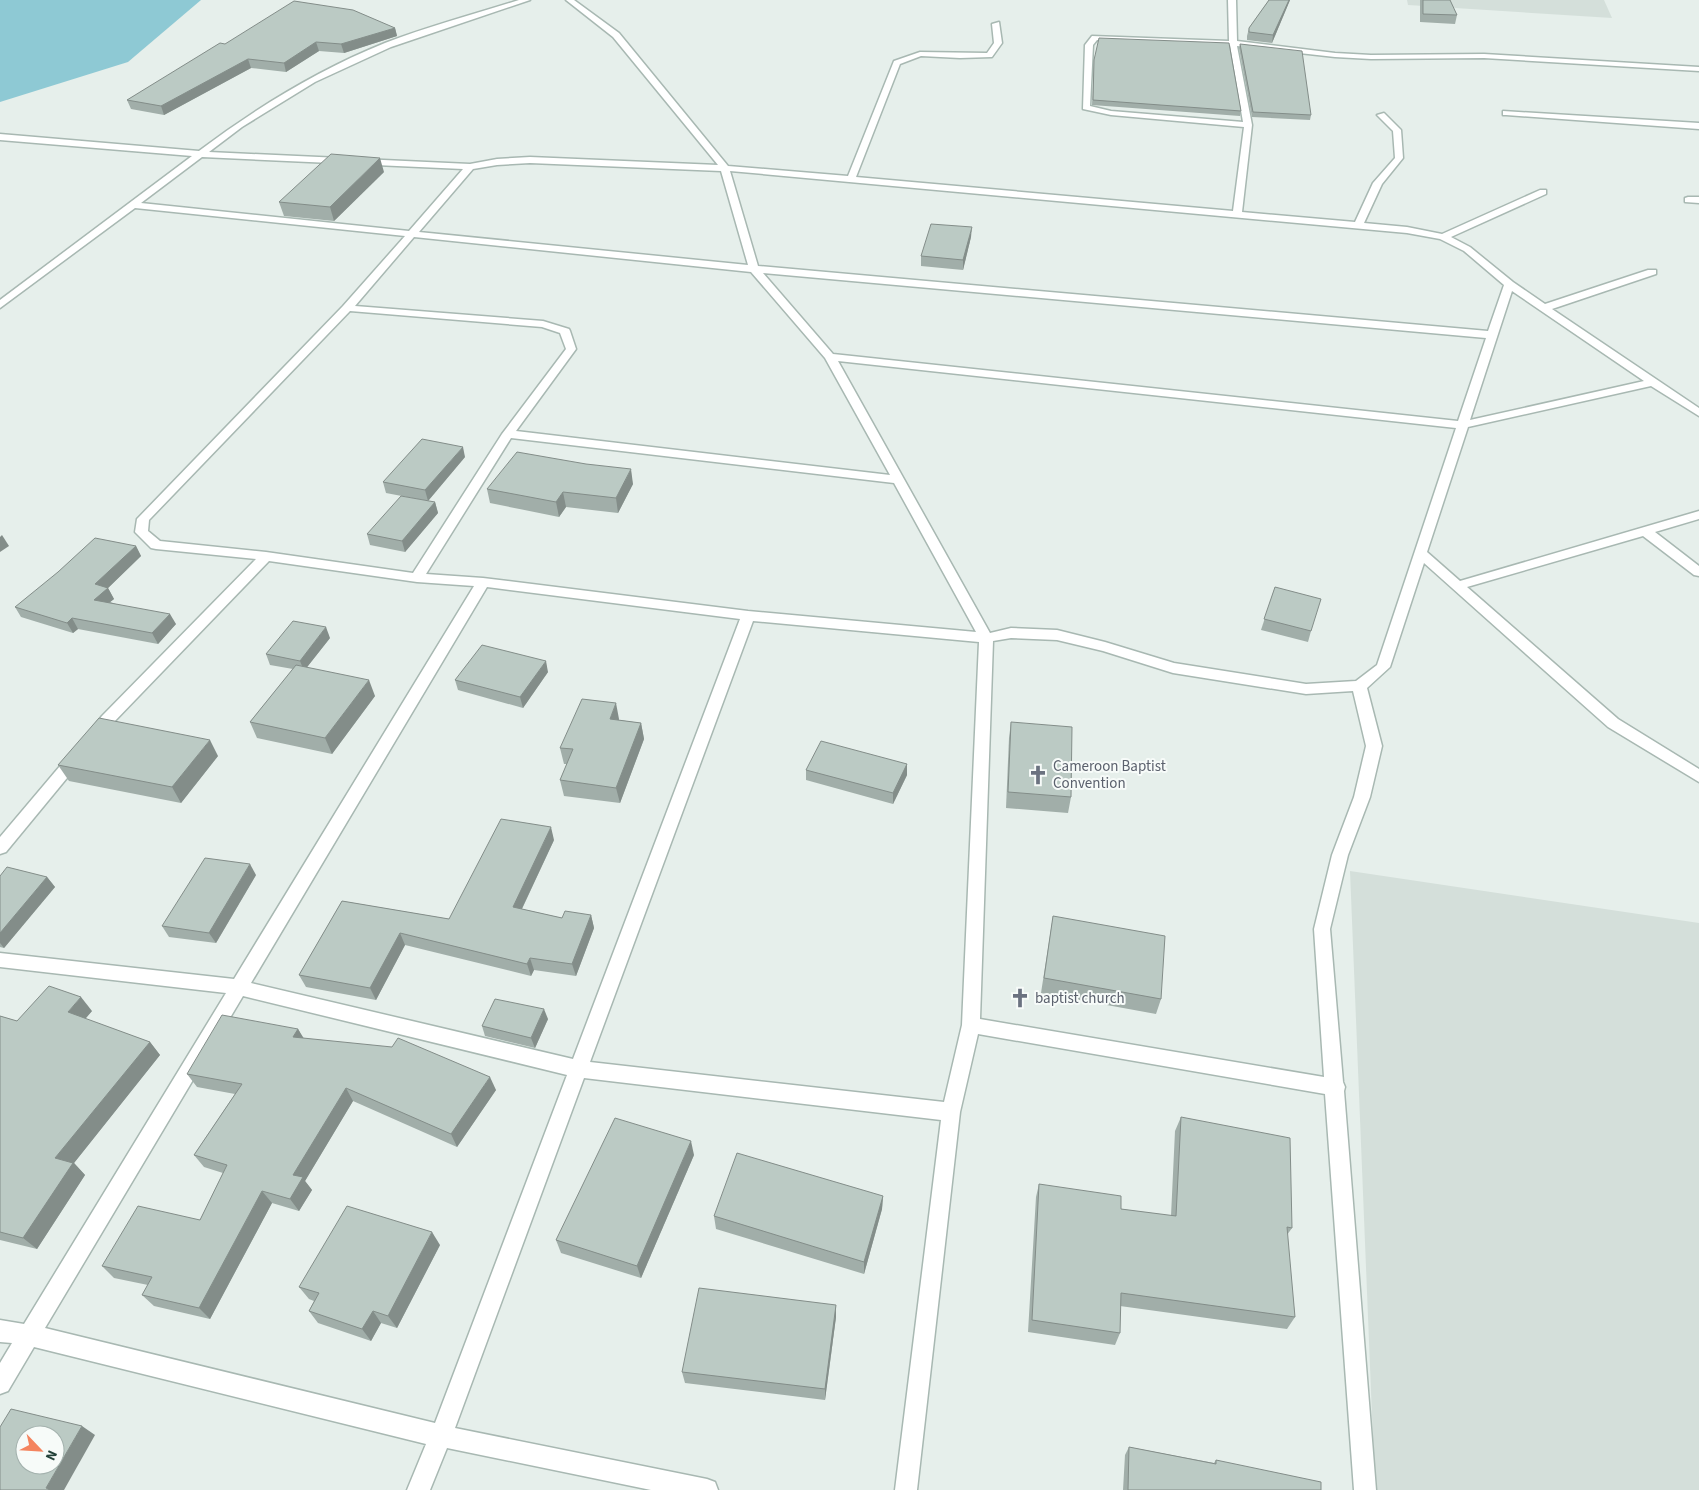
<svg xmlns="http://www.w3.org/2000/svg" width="1699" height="1490" viewBox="0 0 1699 1490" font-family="'Source Sans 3',sans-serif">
	<rect width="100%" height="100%" fill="#e6efeb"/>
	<g fill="#d4dfda">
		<polygon points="1407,0 1604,0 1612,18 1408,5"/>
		<polygon points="1350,871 1699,923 1699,1490 1375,1490"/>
	</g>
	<polygon fill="#8ec9d4" points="0,0 201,0 128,62 0,102"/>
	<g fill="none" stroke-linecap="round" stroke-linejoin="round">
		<defs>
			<g id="street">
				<path d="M519 0H530L391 47 315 82 242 127 209 152 470 164 497 159 530 157 718 165 613 37 566 0H574L619 33 728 166 848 176 894 61 920 52 987 53 994 43 992 24 999 22 1002 43 992 57 960 58 921 56 900 64 856 177 1233 211 1244 127 1111 115 1083 109 1085 45 1092 36 1229 41 1228 0H1236L1237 41 1335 53 1371 55 1484 54 1699 67V71L1484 58 1371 59 1335 57 1237 46 1252 125 1242 212 1355 222 1373 183 1395 158 1393 131 1377 115 1384 113 1401 130 1403 158 1382 184 1364 223 1407 227 1442 234 1540 190H1546V194L1451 237 1470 247 1513 282 1545 304 1648 270H1656V274L1552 309 1699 408V416L1651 386 1468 427 1427 552 1460 581 1699 511V519L1655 532 1699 566V576L1694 575 1643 536 1467 587 1618 719 1699 769V782L1608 727 1424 563 1390 667 1367 688 1382 746 1370 797 1348 855 1330 929 1343 1082 1345 1087 1344 1091 1376 1490H1354L1325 1094 978 1034 960 1112 917 1490H895L941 1120 584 1078 455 1428 707 1479 715 1482 718 1490H651L447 1448 430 1490H407L426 1444 34 1347 8 1391 0 1394V1363L12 1343 0 1342V1320L24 1324 226 993 0 967V953L234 979 474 586 417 582 269 561 112 724C106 732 100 743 89 740L87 736 102 716 256 559 156 549 151 548 135 532 137 519 343 306 405 236 135 208 0 308V300L192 156 0 140V134L199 151C256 108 318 70 385 43 429 26 475 14 519 0ZM1097 40 1230 45 1243 122 1111 111 1090 106 1093 45ZM202 157 463 169 409 231 141 203ZM530 163 721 171 748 265 419 232 473 169 497 165ZM730 171 1407 233 1440 239 1464 251 1504 285 1488 331 758 266ZM414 237 751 272 825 358 890 475 516 431 576 349 570 331 569 329 543 321 355 306ZM763 273 1486 338 1458 421 833 354ZM1512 291 1644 381 1470 420ZM350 311 542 327 560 333 566 349 502 434 413 573 266 552 160 541 148 531 149 520ZM838 361 1456 428 1377 665 1356 681 1306 684 1174 663 1105 642 1057 630 1011 628 990 633ZM511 438 894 483 976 632 748 611 483 578 426 574ZM487 587 740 619 573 1059 251 983ZM753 621 979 642 962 1025 944 1102 590 1062ZM1011 638 1057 640 1103 651 1173 673 1306 694 1353 691 1366 746 1354 797 1332 855 1314 929 1324 1077 980 1019 993 641ZM243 996 567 1075 435 1423 45 1328Z"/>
				<polygon points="1503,111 1699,123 1699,129 1506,115 1503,115"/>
				<polygon points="1688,197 1699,197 1699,203 1685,202 1685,198"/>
				<polygon points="76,751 81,753 84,757 81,761 6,852 0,854 0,837 71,753"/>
			</g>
		</defs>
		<use href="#street" stroke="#a8b8b2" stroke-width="3"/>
		<use href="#street" fill="#fff" fill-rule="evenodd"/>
	</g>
	<g fill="#a1aea9">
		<polygon points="1269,0 1290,0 1272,43 1247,40 1247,36 1249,28"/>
		<polygon points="1420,0 1450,0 1457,15 1455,24 1420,22"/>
		<polygon points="395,28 397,36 344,53 319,51 286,72 251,68 164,115 131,109 127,100 225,44"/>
		<polygon points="1240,44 1311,115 1310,120 1252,117 1239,48"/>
		<polygon points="1094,64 1241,111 1240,116 1092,105"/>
		<polygon points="384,172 334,221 284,216 279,202"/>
		<polygon points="971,237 963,270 921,266 921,256"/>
		<polygon points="465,457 428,501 386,493 383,482"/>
		<polygon points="633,484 618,513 566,507 559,517 490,503 487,489"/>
		<polygon points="435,502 438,513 405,552 370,545 367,534"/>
		<polygon points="136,546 141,556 108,588 114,599 110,602 176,624 158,644 78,629 73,633 21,617 15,607"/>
		<polygon points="1275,587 1311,631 1308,642 1261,630"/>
		<polygon points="330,638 307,667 375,696 332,754 257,738 250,722 293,669 270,665 266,654"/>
		<polygon points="548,672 523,708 458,690 455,680"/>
		<polygon points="619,719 619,720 641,723 644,739 620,803 564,796 560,780 567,764 564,764 560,748"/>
		<polygon points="1011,722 1071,797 1068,813 1006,808 1009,738"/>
		<polygon points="218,756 181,803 69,781 58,765"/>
		<polygon points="907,764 907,775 893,804 806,780 806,770"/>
		<polygon points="554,840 522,909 562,918 591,915 594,928 576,976 534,970 531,976 405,945 376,1000 306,987 299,975 342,901 449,919"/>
		<polygon points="256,875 216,943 169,937 162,926"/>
		<polygon points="0,876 47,877 55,887 4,948 0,947"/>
		<polygon points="1053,916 1161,999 1156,1014 1041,993"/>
		<polygon points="92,1011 85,1019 150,1042 160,1055 74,1163 85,1175 37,1249 0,1240 0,1016 17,1021"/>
		<polygon points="548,1019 535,1048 485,1036 482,1026"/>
		<polygon points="298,1029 303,1038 496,1090 457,1147 353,1101 305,1181 312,1190 299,1211 272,1203 210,1319 154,1306 142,1295 148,1285 114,1278 102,1266 200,1220 223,1173 204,1167 194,1155 235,1094 197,1087 187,1074"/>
		<polygon points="1181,1117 1292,1228 1287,1235 1295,1317 1287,1329 1120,1306 1120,1333 1115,1345 1028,1332 1036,1197 1039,1184 1121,1209 1171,1216 1175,1131"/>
		<polygon points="694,1155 641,1278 561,1253 556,1240"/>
		<polygon points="883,1196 882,1209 864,1274 716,1229 714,1216"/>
		<polygon points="440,1245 397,1328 381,1323 371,1341 318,1323 309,1311 314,1301 309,1299 299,1287"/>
		<polygon points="836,1305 836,1317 825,1400 685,1383 682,1372"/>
		<polygon points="1129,1447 1214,1463 1216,1460 1321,1490 1123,1490 1125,1455"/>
	</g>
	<g fill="#838d89">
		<polygon points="1289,0 1290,0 1272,43 1273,35"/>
		<polygon points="395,28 397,36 344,53 341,44"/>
		<polygon points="316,42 319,51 286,72 284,63"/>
		<polygon points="248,59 251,68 164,115 161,106"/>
		<polygon points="380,158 384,172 334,221 330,207"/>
		<polygon points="972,227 971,237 963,270 963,260"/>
		<polygon points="463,447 465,457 428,501 425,490"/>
		<polygon points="631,469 633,484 618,513 616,498"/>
		<polygon points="563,492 566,507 559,517 556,502"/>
		<polygon points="435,502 438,513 405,552 402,541"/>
		<polygon points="2,535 9,546 0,552 0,537"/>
		<polygon points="136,546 141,556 107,589 108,588 114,599 100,610 94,600 95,584"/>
		<polygon points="170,614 176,624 158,644 152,633"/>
		<polygon points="72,618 78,629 73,633 67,623"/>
		<polygon points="326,627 330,638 304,671 300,661"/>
		<polygon points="546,661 548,672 523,708 520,697"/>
		<polygon points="369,680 375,696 332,754 325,738"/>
		<polygon points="616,703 619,719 613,735 610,719"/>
		<polygon points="641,723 644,739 620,803 616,788"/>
		<polygon points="210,740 218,756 181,803 172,787"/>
		<polygon points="907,764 907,775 893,804 893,793"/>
		<polygon points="551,827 554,840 517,919 513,907"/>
		<polygon points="250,864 256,875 216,943 209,933"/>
		<polygon points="47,877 55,887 4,948 0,943 0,933"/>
		<polygon points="591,915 594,928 576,976 572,964"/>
		<polygon points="400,933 405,945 376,1000 370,988"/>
		<polygon points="530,958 534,970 531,976 527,964"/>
		<polygon points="81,997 92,1011 79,1026 68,1012"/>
		<polygon points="544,1009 548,1019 535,1048 531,1038"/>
		<polygon points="298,1029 306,1042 293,1037"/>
		<polygon points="150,1042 160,1055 74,1163 85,1175 37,1249 23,1238 55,1158"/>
		<polygon points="490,1077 496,1090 457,1147 451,1134"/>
		<polygon points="346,1088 353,1101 305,1181 312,1190 299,1211 290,1199 293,1175"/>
		<polygon points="691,1141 694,1155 641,1278 637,1266"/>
		<polygon points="262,1191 272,1203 210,1319 199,1308"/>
		<polygon points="883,1196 882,1209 864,1274 864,1262"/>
		<polygon points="432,1232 440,1245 397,1328 388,1316"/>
		<polygon points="836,1305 836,1317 825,1400 825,1389"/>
		<polygon points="373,1311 381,1323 371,1341 362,1329"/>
		<polygon points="82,1426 95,1435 64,1490 49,1490 46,1488"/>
	</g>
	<g fill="#bbcac4" stroke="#838d89" fill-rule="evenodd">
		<polygon points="1269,0 1289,0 1273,35 1249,32 1249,28"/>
		<polygon points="1423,0 1450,0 1457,15 1423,14"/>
		<polygon points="294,1 353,10 395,28 341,44 316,42 284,63 248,59 161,106 127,100 220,43 225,44"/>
		<polygon points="1099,38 1229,43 1241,111 1093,100 1094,60"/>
		<polygon points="1240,44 1302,51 1311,115 1253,112"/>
		<polygon points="331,154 380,158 330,207 279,202"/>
		<polygon points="931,224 972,227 963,260 921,256"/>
		<polygon points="422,439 463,447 425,490 383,482"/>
		<polygon points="517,452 586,464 631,469 616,498 563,492 556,502 487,489"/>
		<polygon points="401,496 435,502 402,541 367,534"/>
		<polygon points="95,538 136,546 95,584 108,588 94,600 170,614 152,633 72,618 67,623 15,607 58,572"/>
		<polygon points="1275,587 1321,599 1311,631 1264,619"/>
		<polygon points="293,621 326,627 300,661 266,654"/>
		<polygon points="482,645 546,661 520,697 455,680"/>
		<polygon points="296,665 369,680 325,738 250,722"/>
		<polygon points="582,699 616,703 610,719 641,723 616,788 560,780 573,749 560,748"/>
		<polygon points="99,718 210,740 172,787 58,765"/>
		<polygon points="1011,722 1072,727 1071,797 1008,792"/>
		<polygon points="821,741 907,764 893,793 806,770"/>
		<polygon points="501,819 551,827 513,907 562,918 565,911 591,915 572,964 530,958 527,964 400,933 370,988 299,975 342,901 449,919"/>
		<polygon points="205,858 250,864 209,933 162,926"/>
		<polygon points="7,867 47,877 0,933 0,876"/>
		<polygon points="1053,916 1165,936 1161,999 1044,978"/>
		<polygon points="49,986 81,997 68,1012 150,1042 55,1158 73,1163 23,1238 0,1232 0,1016 17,1021"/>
		<polygon points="495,999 544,1009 531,1038 482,1026"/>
		<polygon points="222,1015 298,1029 293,1037 392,1047 398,1038 490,1077 451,1134 346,1088 293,1175 303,1177 290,1199 262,1191 199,1308 142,1295 152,1277 102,1266 138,1206 200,1220 227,1165 194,1155 242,1084 187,1074"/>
		<polygon points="1181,1117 1290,1138 1292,1228 1287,1227 1295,1317 1121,1293 1120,1333 1032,1320 1039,1184 1121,1196 1121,1209 1176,1216"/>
		<polygon points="615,1118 691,1141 637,1266 556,1240"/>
		<polygon points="737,1153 883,1196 864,1262 714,1216"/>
		<polygon points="347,1206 432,1232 388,1316 373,1311 362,1329 309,1311 319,1293 299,1287"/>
		<polygon points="699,1288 836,1305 825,1389 682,1372"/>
		<path d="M11 1409 82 1426 46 1488 50 1490H0V1427ZM25 1435H55V1465H25Z"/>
		<polygon points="1129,1447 1216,1464 1216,1460 1321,1482 1321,1490 1128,1490"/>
	</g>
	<defs>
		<symbol id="church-bare" viewBox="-9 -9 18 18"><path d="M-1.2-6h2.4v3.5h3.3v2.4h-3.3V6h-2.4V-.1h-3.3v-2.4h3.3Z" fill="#6b7280" stroke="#f7fbf9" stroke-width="2.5" paint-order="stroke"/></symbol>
	</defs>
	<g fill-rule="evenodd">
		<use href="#church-bare" x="1024" y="761" width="28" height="28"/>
		<use href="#church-bare" x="1006" y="984" width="28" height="28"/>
	</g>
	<g text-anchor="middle" stroke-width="4" stroke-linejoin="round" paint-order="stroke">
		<g font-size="15" fill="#5b616d" stroke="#f7fbf9" text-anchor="start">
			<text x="1053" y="771">Cameroon Baptist<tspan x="1053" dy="17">Convention</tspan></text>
			<text x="1035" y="1003">baptist church</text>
		</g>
	</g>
	<g transform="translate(40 1450) rotate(115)"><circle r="24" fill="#f7fbf9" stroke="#a3b1ad"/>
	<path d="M0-4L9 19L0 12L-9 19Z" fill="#f4845f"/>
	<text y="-8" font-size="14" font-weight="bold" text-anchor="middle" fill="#24423a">N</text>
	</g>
</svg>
